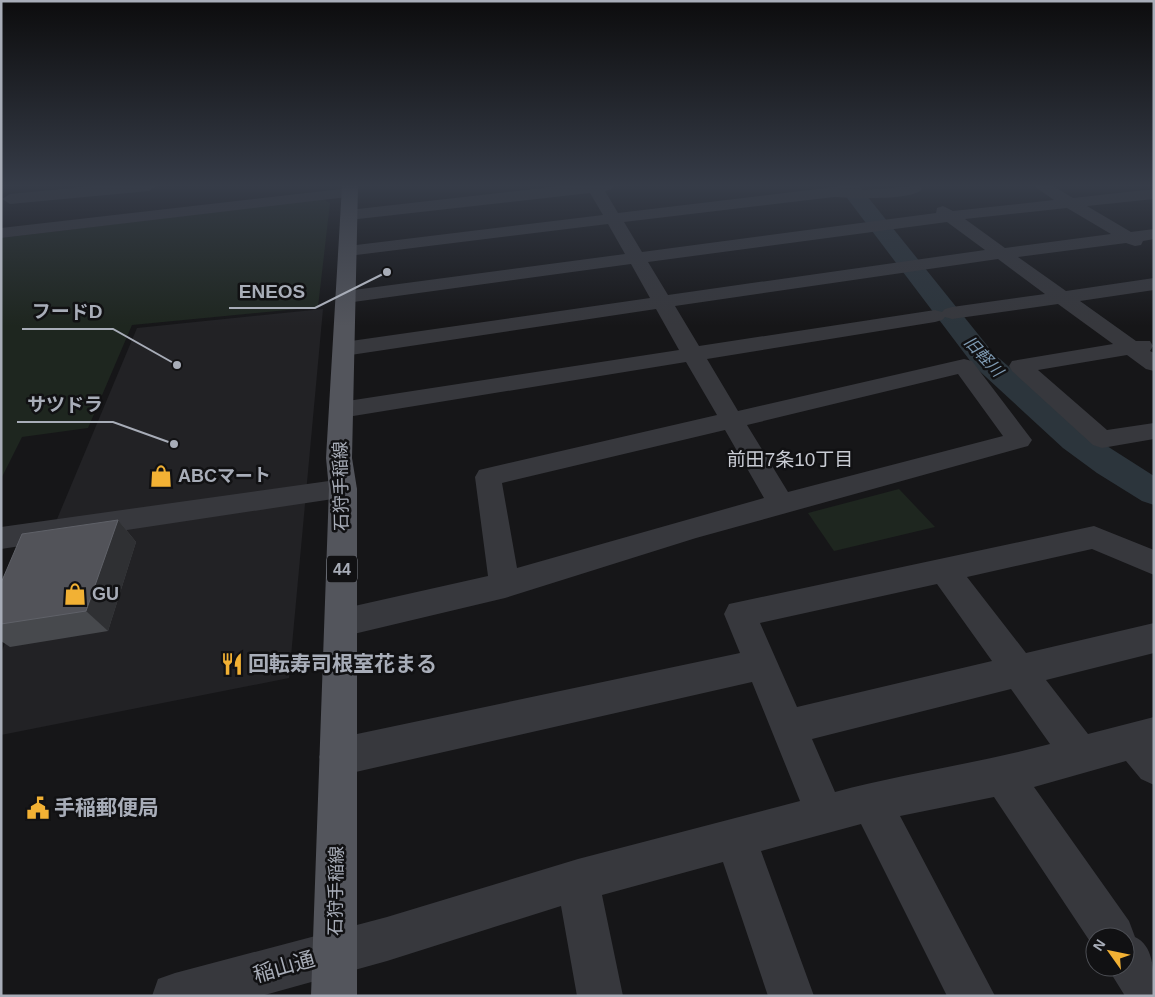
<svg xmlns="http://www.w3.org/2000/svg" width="1155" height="997" viewBox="0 0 1155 997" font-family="Helvetica,'Noto Sans JP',sans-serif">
	<rect width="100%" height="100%" fill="#161618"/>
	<polygon fill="#222225" points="323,309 289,678 1,735 1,653 137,328"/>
	<g fill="#1e261f">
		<polygon points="323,199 330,203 318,307 132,325 88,428 22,437 1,479 1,238"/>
		<polygon points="899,489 935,527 834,551 808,513"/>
	</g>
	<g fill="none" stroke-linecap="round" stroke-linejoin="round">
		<polygon fill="#2c353c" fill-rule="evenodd" points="838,186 859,186 994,354 1085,432 1154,476 1154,505 1142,501 1097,473 1063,448 974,366"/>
		<g fill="#37383d" fill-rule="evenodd">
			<polygon points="94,186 156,186 149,191 10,204 2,199 10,194"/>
			<path d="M561 186H614L612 189 605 191 618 213 834 187 862 190 920 186 922 189C914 201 849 198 834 197L624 222 642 252 936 213 937 208 943 206 953 211 1054 200 1034 186H1053L1073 198 1154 189V199L1087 206 1131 232 1154 229V239L1143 241 1141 245 1135 246 1126 243 1018 257 1066 291 1154 278V290L1080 301 1136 341H1150L1153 346 1150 351 1154 353V371L1146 369 1127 355 1038 370 1107 430 1154 423V439L1102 448 1093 445 1012 371 1009 366 1012 361 1113 344 1058 304 952 319 945 317 942 320 935 322 707 359 738 411 964 359 972 361 1032 440 1028 446 696 538 505 598 341 637 330 633 325 623 330 613 341 609 488 576 475 477 479 470 717 415 686 362 341 418 332 416 329 410 332 404 341 402 679 350 656 309 344 356 336 354 333 349 336 344 344 342 650 298 631 264 346 303 339 301 336 297 339 293 346 291 625 254 608 224 348 256 342 255 339 251 342 247 348 246 603 215 590 193 349 220 343 219 341 215 343 211 349 210ZM1067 208 1111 234 1005 248 965 219ZM947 222 985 250 668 295 648 262ZM998 259 1045 294 952 307 945 309 942 312 935 310 699 346 675 306ZM958 374 1003 436 788 492 747 425ZM725 430 764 498 517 568 502 483Z"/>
			<polygon points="350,188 356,190 358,193 356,196 1,238 1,228"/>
			<polygon points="343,479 353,482 357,489 353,496 1,549 1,527"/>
			<path d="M1094 526 1154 550V575L1092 549 967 577 1026 653 1154 623V653L1046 680 1088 734 1154 717V785L1141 779 1126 761 1034 787 1129 921 1135 937C1155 946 1154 975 1154 996H1125L1107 967H1125V937H1095V949L994 797 900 816 995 996H947L861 824 761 851 814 996H768L723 862 602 895 623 996H577L561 906 387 961 261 996H152L158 979 175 973 387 917 578 859 800 801 752 682 338 776 325 770 319 757 325 744 338 738 740 653 724 614 729 604ZM937 584 992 661 797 707 760 623ZM1011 689 1050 744C979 763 906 773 835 792L812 739Z"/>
		</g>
		<polygon fill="#53555c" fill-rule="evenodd" points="342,186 358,186 352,458 357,489 357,996 311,996 329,489 326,458"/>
	</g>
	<polygon fill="#47494d" points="118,520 136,542 108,631 10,647 1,641 1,583"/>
	<polygon fill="#2f3033" points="118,520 136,542 108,631 86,611"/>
	<polygon fill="#525359" stroke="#5f6168" points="118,520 86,611 1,624 1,583 22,534"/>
	<linearGradient id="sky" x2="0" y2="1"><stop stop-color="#0c0c0d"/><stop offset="0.57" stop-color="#363c48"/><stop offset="1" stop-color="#363c48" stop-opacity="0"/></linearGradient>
	<rect width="1155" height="326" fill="url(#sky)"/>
	<defs>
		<symbol id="shop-bare" viewBox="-9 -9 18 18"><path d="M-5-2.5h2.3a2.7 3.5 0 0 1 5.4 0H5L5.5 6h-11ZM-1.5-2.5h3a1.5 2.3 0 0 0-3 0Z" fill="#f2b134" stroke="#111113" stroke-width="2.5" paint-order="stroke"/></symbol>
		<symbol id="restaurant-bare" viewBox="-9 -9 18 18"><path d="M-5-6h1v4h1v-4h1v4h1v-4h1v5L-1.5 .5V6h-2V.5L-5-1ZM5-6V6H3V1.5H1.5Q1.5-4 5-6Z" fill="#f2b134" stroke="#111113" stroke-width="2.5" paint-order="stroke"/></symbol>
		<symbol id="civic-bare" viewBox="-9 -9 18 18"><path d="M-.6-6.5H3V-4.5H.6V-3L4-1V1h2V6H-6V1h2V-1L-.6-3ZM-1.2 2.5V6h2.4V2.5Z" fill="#f2b134" stroke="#111113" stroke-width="2.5" paint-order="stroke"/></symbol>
	</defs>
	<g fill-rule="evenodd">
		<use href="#shop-bare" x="145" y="460" width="32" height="32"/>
		<use href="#shop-bare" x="59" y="578" width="32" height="32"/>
		<use href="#restaurant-bare" x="216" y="648" width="32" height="32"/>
		<use href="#civic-bare" x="22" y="792" width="32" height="32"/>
	</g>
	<g text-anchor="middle" stroke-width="5" stroke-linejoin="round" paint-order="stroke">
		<g font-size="16" font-style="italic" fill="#7f9bb3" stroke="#111113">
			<text transform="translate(984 356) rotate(47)" y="6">旧軽川</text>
		</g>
		<rect fill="#111113" stroke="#7b7e86" stroke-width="1" x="327" y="555.5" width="30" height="27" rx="4"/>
		<g font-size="16" font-weight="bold" fill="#a8adb8">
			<text x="342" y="575">44</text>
		</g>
		<g font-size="18" font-weight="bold" fill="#a8adb8" stroke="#111113" text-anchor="start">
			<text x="178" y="482">ABCマート</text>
			<text x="92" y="600">GU</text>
		</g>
		<g font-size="18" fill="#a8adb8" stroke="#111113">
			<text transform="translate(341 486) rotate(-91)" y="6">石狩手稲線</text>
			<text transform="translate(336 891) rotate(-89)" y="6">石狩手稲線</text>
		</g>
		<g font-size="19" fill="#c9ccd4" stroke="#111113">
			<text x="790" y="466">前田7条10丁目</text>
		</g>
		<g font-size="21" font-weight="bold" fill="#a8adb8" stroke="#111113" text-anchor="start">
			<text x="248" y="671">回転寿司根室花まる</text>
			<text x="54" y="815">手稲郵便局</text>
		</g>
		<g font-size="21" fill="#a8adb8" stroke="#111113">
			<text transform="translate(284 967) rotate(-16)" y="7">稲山通</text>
		</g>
	</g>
	<path fill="none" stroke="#a8adb8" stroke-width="2" d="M387 272L315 308H229M177 365L113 329H22M174 444L113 422H17"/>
	<g fill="#a8adb8" stroke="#111113" stroke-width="2">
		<circle cx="387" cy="272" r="5"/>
		<circle cx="177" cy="365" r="5"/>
		<circle cx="174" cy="444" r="5"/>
	</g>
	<g font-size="19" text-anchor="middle" font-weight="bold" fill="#a8adb8" stroke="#111113" stroke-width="5" stroke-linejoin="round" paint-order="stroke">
		<text x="272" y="298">ENEOS</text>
		<text x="67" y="318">フードD</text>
		<text x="65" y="411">サツドラ</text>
	</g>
	<rect width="1155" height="997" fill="none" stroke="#a8adb8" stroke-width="5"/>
	<g transform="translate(1110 952) rotate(303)"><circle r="24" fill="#111113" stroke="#4d4f55"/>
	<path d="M0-4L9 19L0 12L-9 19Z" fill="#f2b134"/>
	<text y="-8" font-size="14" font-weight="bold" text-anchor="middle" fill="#a8adb8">N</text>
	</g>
</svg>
